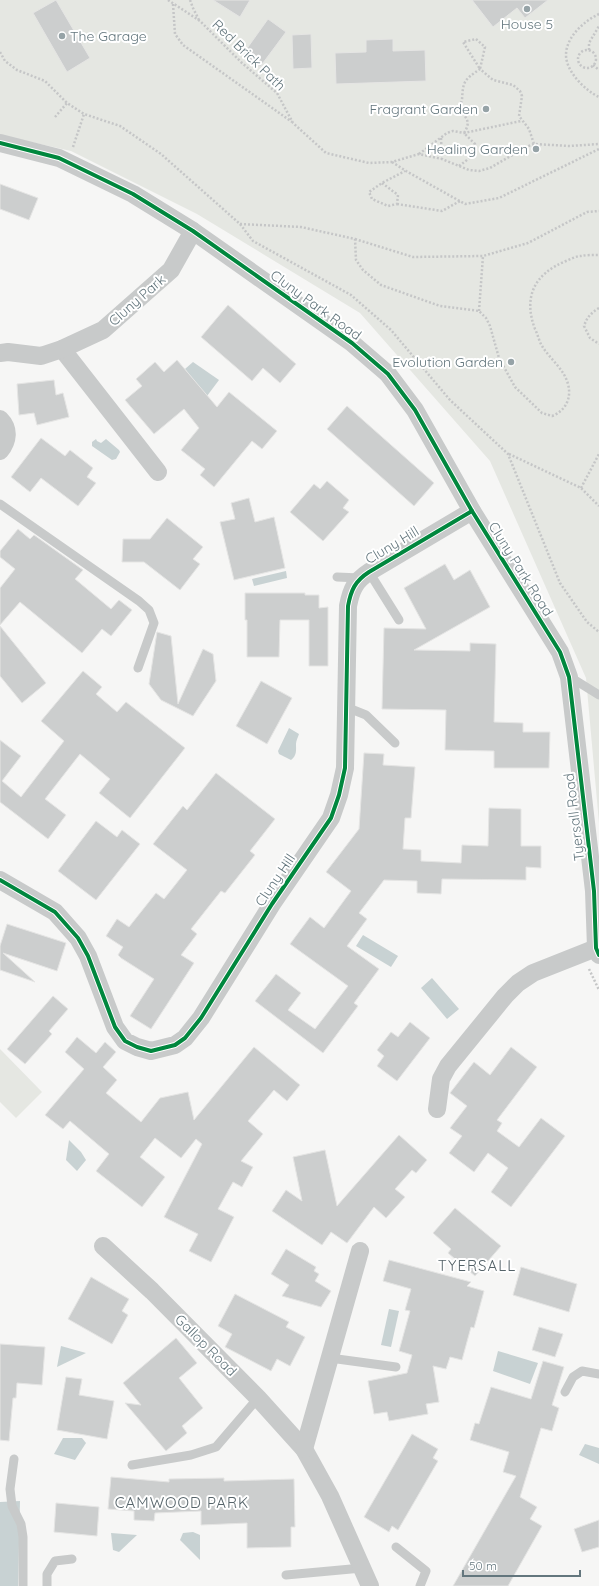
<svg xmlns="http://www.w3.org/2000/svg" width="599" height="1586" viewBox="0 0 599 1586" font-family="Quicksand,sans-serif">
	<rect width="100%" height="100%" fill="#f6f6f5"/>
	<g fill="#e5e7e2">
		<polygon points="0,0 599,0 599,823 586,678 490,461 360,313 197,214 71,151 0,135"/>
		<polygon points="0,1049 42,1092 16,1118 0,1102"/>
	</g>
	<g fill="#c8d2d3">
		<polygon points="193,362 219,380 207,396 185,369"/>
		<polygon points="96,439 97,441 101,443 106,439 119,450 120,452 116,459 112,460 92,446 92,442"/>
		<polygon points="286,571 287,578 254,586 252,579"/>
		<path d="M289 728 299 734C298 737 296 741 296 744 296 751 297 755 291 760L279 754 278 751Z"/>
		<polygon points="363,935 398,956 391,967 356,946"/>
		<polygon points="432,978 459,1009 447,1019 421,988"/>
		<polygon points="69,1140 81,1152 86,1160 77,1171 66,1160"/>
		<polygon points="389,1309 399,1311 391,1347 381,1345"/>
		<polygon points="61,1346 86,1353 57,1367"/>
		<polygon points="498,1351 538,1363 530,1384 493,1371"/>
		<polygon points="63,1438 82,1438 86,1443 75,1460 54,1454"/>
		<polygon points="585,1444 599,1448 599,1464 579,1455"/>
		<polygon points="20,1501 18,1586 0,1586 0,1502"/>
		<polygon points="193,1532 200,1535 200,1560 180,1540 183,1533"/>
		<polygon points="111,1533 137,1535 119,1552 113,1550"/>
	</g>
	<g fill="#cccece" stroke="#e5e5e4">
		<polygon points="56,0 90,58 67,72 33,13"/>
		<polygon points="213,0 250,0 240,17"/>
		<polygon points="472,0 548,0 525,18 517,8 493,27"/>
		<polygon points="268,19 286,32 260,67 243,54"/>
		<polygon points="311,34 312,68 293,69 292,35"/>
		<polygon points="393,39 393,51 425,50 426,81 336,84 335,53 366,52 366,40"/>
		<polygon points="0,184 38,198 29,220 0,209"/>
		<polygon points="228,305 296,364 280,383 263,368 252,381 201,337"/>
		<polygon points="177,360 217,407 229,392 277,431 262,449 252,441 214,487 200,475 205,469 181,450 199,428 184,409 154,434 125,400 142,386 136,379 155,362 164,372"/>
		<polygon points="54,380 56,395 63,393 69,417 37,425 34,413 19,415 17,384"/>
		<polygon points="347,406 434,483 414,506 327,429"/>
		<polygon points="41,438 65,456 70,450 93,468 87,477 96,483 78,506 41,478 30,492 11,477"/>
		<polygon points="327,481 349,500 343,508 349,512 323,541 290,512 314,484 320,489"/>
		<polygon points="249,498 255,522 274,517 285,568 234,580 220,522 235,519 231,503"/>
		<polygon points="167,518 203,547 193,559 200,564 180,590 144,562 122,562 123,539 150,539"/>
		<polygon points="18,529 30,539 34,535 83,570 75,579 111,609 119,600 132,610 111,636 102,629 82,653 20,602 0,625 0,588 15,569 0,557 0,551"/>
		<polygon points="445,564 454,580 470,570 490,607 414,650 470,651 470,643 496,644 494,722 523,723 523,732 550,732 549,768 494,768 494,751 445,750 446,710 382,709 384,628 426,629 404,588"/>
		<polygon points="245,593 305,593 305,595 319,595 319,608 328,607 328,666 309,666 309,620 280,620 279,657 247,657 247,620 245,620"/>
		<polygon points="0,626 46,683 22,703 0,676"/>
		<polygon points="157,632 171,636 178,704 203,649 213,654 216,681 193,716 161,700 149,684"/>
		<polygon points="83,671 102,687 96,694 117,712 126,702 185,748 130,818 99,793 110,779 80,754 45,799 66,815 48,839 0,802 0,740 21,756 2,781 21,797 64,741 41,721"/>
		<polygon points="261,681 292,698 267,744 236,726"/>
		<polygon points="364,753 384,754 383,765 415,767 411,818 405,818 403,849 421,850 421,861 461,863 462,845 488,846 489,808 521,809 521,846 541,846 541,868 526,867 526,880 442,879 441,894 417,893 417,881 384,880 359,913 367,919 347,946 379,969 354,1003 358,1006 323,1053 255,1001 276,974 301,993 288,1010 315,1029 348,986 290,944 310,917 324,928 351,891 326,872 359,829"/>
		<polygon points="216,773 275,819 250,851 255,855 225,893 221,891 191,929 197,934 181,955 194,963 151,1029 130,1016 154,979 121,958 118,955 123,947 106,936 117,919 129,927 156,893 164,899 187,870 153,844 183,806 187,810"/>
		<polygon points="96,821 117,837 122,830 140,844 96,900 58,871"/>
		<polygon points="7,924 66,943 57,971 3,953 35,982 0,970 0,946"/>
		<polygon points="53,996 68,1009 49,1031 52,1034 25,1064 7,1049"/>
		<polygon points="410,1022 430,1038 397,1081 377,1066 384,1056 377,1050 391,1032 398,1037"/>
		<polygon points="77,1037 96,1053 105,1042 116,1052 103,1067 117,1080 106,1093 141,1122 160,1098 188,1092 194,1120 254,1047 300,1085 287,1101 274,1090 248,1121 263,1134 241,1161 253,1167 242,1187 233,1182 218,1209 234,1217 211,1262 189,1251 198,1234 164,1217 202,1144 196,1139 181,1158 155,1138 140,1157 165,1177 142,1207 96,1171 109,1154 70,1121 63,1129 45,1115 84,1069 65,1052"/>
		<polygon points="511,1047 537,1067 497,1120 502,1123 497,1131 519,1147 541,1118 565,1136 511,1207 491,1192 508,1168 488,1153 474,1172 449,1153 462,1136 450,1128 467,1106 450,1093 474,1062 490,1075"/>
		<polygon points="399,1135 427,1160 416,1173 412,1170 395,1189 405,1197 386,1218 374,1207 347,1243 331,1232 322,1245 272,1211 286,1190 302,1201 293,1157 325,1150 337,1206"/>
		<polygon points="455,1208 501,1246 475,1276 448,1253 451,1249 433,1233"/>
		<polygon points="286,1249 316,1267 314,1271 319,1274 315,1281 331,1291 321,1307 282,1296 289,1285 271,1274"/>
		<polygon points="389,1260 471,1282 467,1286 484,1291 474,1328 471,1327 462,1360 450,1357 446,1369 433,1366 439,1402 426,1404 428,1414 389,1421 387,1412 374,1414 368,1381 407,1373 412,1355 399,1351 410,1311 405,1310 411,1289 383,1281"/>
		<polygon points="521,1267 577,1284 569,1312 513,1295"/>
		<polygon points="91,1277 129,1299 122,1311 128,1315 112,1344 68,1319"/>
		<polygon points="235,1294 289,1322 286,1327 305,1337 290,1366 277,1359 271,1371 225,1347 232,1334 218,1326"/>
		<polygon points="539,1327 563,1334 555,1357 532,1350"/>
		<polygon points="176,1338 197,1363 179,1378 203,1408 182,1426 187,1433 166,1451 125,1403 141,1405 123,1383"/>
		<polygon points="0,1344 45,1347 42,1385 17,1383 16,1398 13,1398 9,1441 0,1440"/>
		<polygon points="543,1361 564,1367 552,1405 559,1408 552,1431 541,1428 520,1497 537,1507 530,1519 542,1526 508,1586 453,1586 516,1476 503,1472 509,1452 470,1440 475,1423 479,1424 491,1387 531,1399"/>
		<polygon points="66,1377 82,1379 79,1395 114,1401 107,1439 57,1430"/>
		<polygon points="412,1434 438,1449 433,1458 438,1461 398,1530 392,1526 389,1532 364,1517"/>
		<polygon points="111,1477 169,1482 169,1479 224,1478 224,1481 294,1479 295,1527 291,1527 291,1547 247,1548 247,1523 201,1525 201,1511 155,1513 154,1521 134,1520 134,1511 108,1509"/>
		<polygon points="56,1503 99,1507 97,1536 54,1532"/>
		<polygon points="599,1520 599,1547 582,1552 574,1529"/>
	</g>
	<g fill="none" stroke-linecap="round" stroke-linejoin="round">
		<g stroke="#c5c6c7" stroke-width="2.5" stroke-dasharray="2 2" stroke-linecap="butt">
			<polyline points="168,0 200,21 242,63 277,93 293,123 326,153 369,163 392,162 419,154 442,159 469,170 479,171 490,168 526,147 534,144 570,146 599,144"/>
			<polyline points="190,0 193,8 199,20"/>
			<polyline points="173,4 175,34 183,45 292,122"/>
			<path d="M599 14C584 21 566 37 566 55 566 72 586 91 599 97"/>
			<polygon points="476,39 485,47 480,69 463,42"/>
			<polyline points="589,50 589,43 599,26"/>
			<circle cx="587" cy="59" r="9"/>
			<polyline points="0,52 5,61 17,70 45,81 67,103 84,114 120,126 161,154 240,224 253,241 351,295 391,330 450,400 508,454 560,583 587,622 599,632"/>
			<polyline points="593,65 599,70"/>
			<polyline points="55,117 67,103"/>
			<polyline points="441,138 442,159"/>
			<polyline points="73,147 84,114"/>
			<polyline points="419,154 447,133 453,131 464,133 521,121"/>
			<polyline points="392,162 406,171 465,204 499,198 599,149"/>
			<path d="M459 166C467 160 475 155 475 144L464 133C472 120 465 120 462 109 460 106 461 103 462 100 463 81 464 80 480 69L493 80 513 85 520 91 522 96 519 116 529 129 534 144"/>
			<polyline points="382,183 398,195 397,204 388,206 372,199 369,192 382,183 405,171"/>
			<polyline points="397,204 442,211 460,201"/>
			<path d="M240 224 301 227 355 239 356 260 363 270 381 285 440 306 479 311 486 318 490 326 499 358 515 387 542 413 552 416C565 411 572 399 568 384 564 369 550 359 542 346 539 341 538 335 535 329 523 297 534 274 566 261 571 259 576 256 581 256 586 255 593 255 599 255"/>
			<polyline points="355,239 413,257 483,256 528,243 587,212 599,211"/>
			<path d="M599 308C591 313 587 317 584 326L590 338 599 344"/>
			<polyline points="479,311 483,256"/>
			<polyline points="509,454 581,488 599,506"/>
			<polyline points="581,488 599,454"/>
			<polyline points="589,969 599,990"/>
		</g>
		<g stroke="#c8caca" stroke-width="9">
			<polyline points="0,504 139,601 149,610 154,623 138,668"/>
			<polyline points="369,572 399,620"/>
			<polyline points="337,577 360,578"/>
			<polyline points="570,677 599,695"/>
			<polyline points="346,707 366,715 395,743"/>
			<polyline points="330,1358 396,1367"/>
			<polyline points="565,1392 573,1377 582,1371 599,1374"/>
			<polyline points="14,1459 10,1489 12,1506 21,1524 23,1537 23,1586"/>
			<polyline points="132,1465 191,1455 216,1447 258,1398"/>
			<polyline points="396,1547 426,1571 420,1586"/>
			<polyline points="286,1575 362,1568"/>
			<polyline points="47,1586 47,1574 55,1561 72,1559"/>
		</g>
		<g stroke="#c8caca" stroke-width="18">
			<polyline points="0,143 59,158 133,194 193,231 352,343 388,374 415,410 472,511 560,652 569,677 594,891 596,948 599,955"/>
			<polyline points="62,349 158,472"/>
			<polyline points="0,353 8,352 41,356 62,349 103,330 171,270 193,231"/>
			<path d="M0 419C10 429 8 441 0 451"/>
			<path d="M0 880 55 912 78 938 88 956 115 1027 125 1041 137 1047 151 1051 175 1045 185 1038 201 1018 272 904 331 818 339 795 345 768 348 606C351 590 355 581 369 572L472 511"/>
			<polyline points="437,1109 441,1079 448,1066 505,996 518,983 533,973 596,948"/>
			<polyline points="103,1246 152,1291 258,1398 304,1449 330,1496 370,1586"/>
			<polyline points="304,1449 360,1251"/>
		</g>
		<defs>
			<g id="cycleway">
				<polyline points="0,143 59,158 133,194 193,231 352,343 388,374 415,410 472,511 560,652 569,677 594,891 596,948 599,955"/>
				<path d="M0 880 55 912 78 938 88 956 115 1027 125 1041 137 1047 151 1051 175 1045 185 1038 201 1018 272 904 331 818 339 795 345 768 348 606C351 590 355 581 369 572L472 511"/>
			</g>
		</defs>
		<use href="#cycleway" stroke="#fff" stroke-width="6"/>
		<use href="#cycleway" stroke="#00873e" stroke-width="4"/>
	</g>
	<g fill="#96a3a7" stroke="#fff" stroke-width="1.5">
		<circle cx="527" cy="9" r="4"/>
		<circle cx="62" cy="36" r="4"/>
		<circle cx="486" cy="109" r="4"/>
		<circle cx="536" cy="149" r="4"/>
		<circle cx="511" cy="362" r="4"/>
	</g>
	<g text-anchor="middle" stroke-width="4" stroke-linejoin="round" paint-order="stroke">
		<g font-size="14" fill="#63767d" stroke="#fff" text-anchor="end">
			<text x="527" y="29" text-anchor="middle">House 5</text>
			<text x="70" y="41" text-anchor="start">The Garage</text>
			<text x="478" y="114">Fragrant Garden</text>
			<text x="528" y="154">Healing Garden</text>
			<text x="503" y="367">Evolution Garden</text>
		</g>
		<g font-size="14" fill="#63767d" stroke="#fff">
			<text transform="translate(249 55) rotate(44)" y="5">Red Brick Path</text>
			<text transform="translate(137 300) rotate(-41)" y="5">Cluny Park</text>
			<text transform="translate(316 305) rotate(36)" y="5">Cluny Park Road</text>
			<text transform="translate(392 545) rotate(-31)" y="5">Cluny Hill</text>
			<text transform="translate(521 569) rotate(58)" y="5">Cluny Park Road</text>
			<text transform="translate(574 817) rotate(-97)" y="5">Tyersall Road</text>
			<text transform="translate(275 880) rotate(-56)" y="5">Cluny Hill</text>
			<text transform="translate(206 1345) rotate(45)" y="5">Gallop Road</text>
		</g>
		<g font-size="15" letter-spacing="1" fill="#556369" stroke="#fff">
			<text x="477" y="1271">TYERSALL</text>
			<text x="182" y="1508">CAMWOOD PARK</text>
		</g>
	</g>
	<path d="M463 1570v6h117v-6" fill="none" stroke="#63767d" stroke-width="2"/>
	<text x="469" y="1570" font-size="12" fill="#63767d" stroke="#ffffff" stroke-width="3" paint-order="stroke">50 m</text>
</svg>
